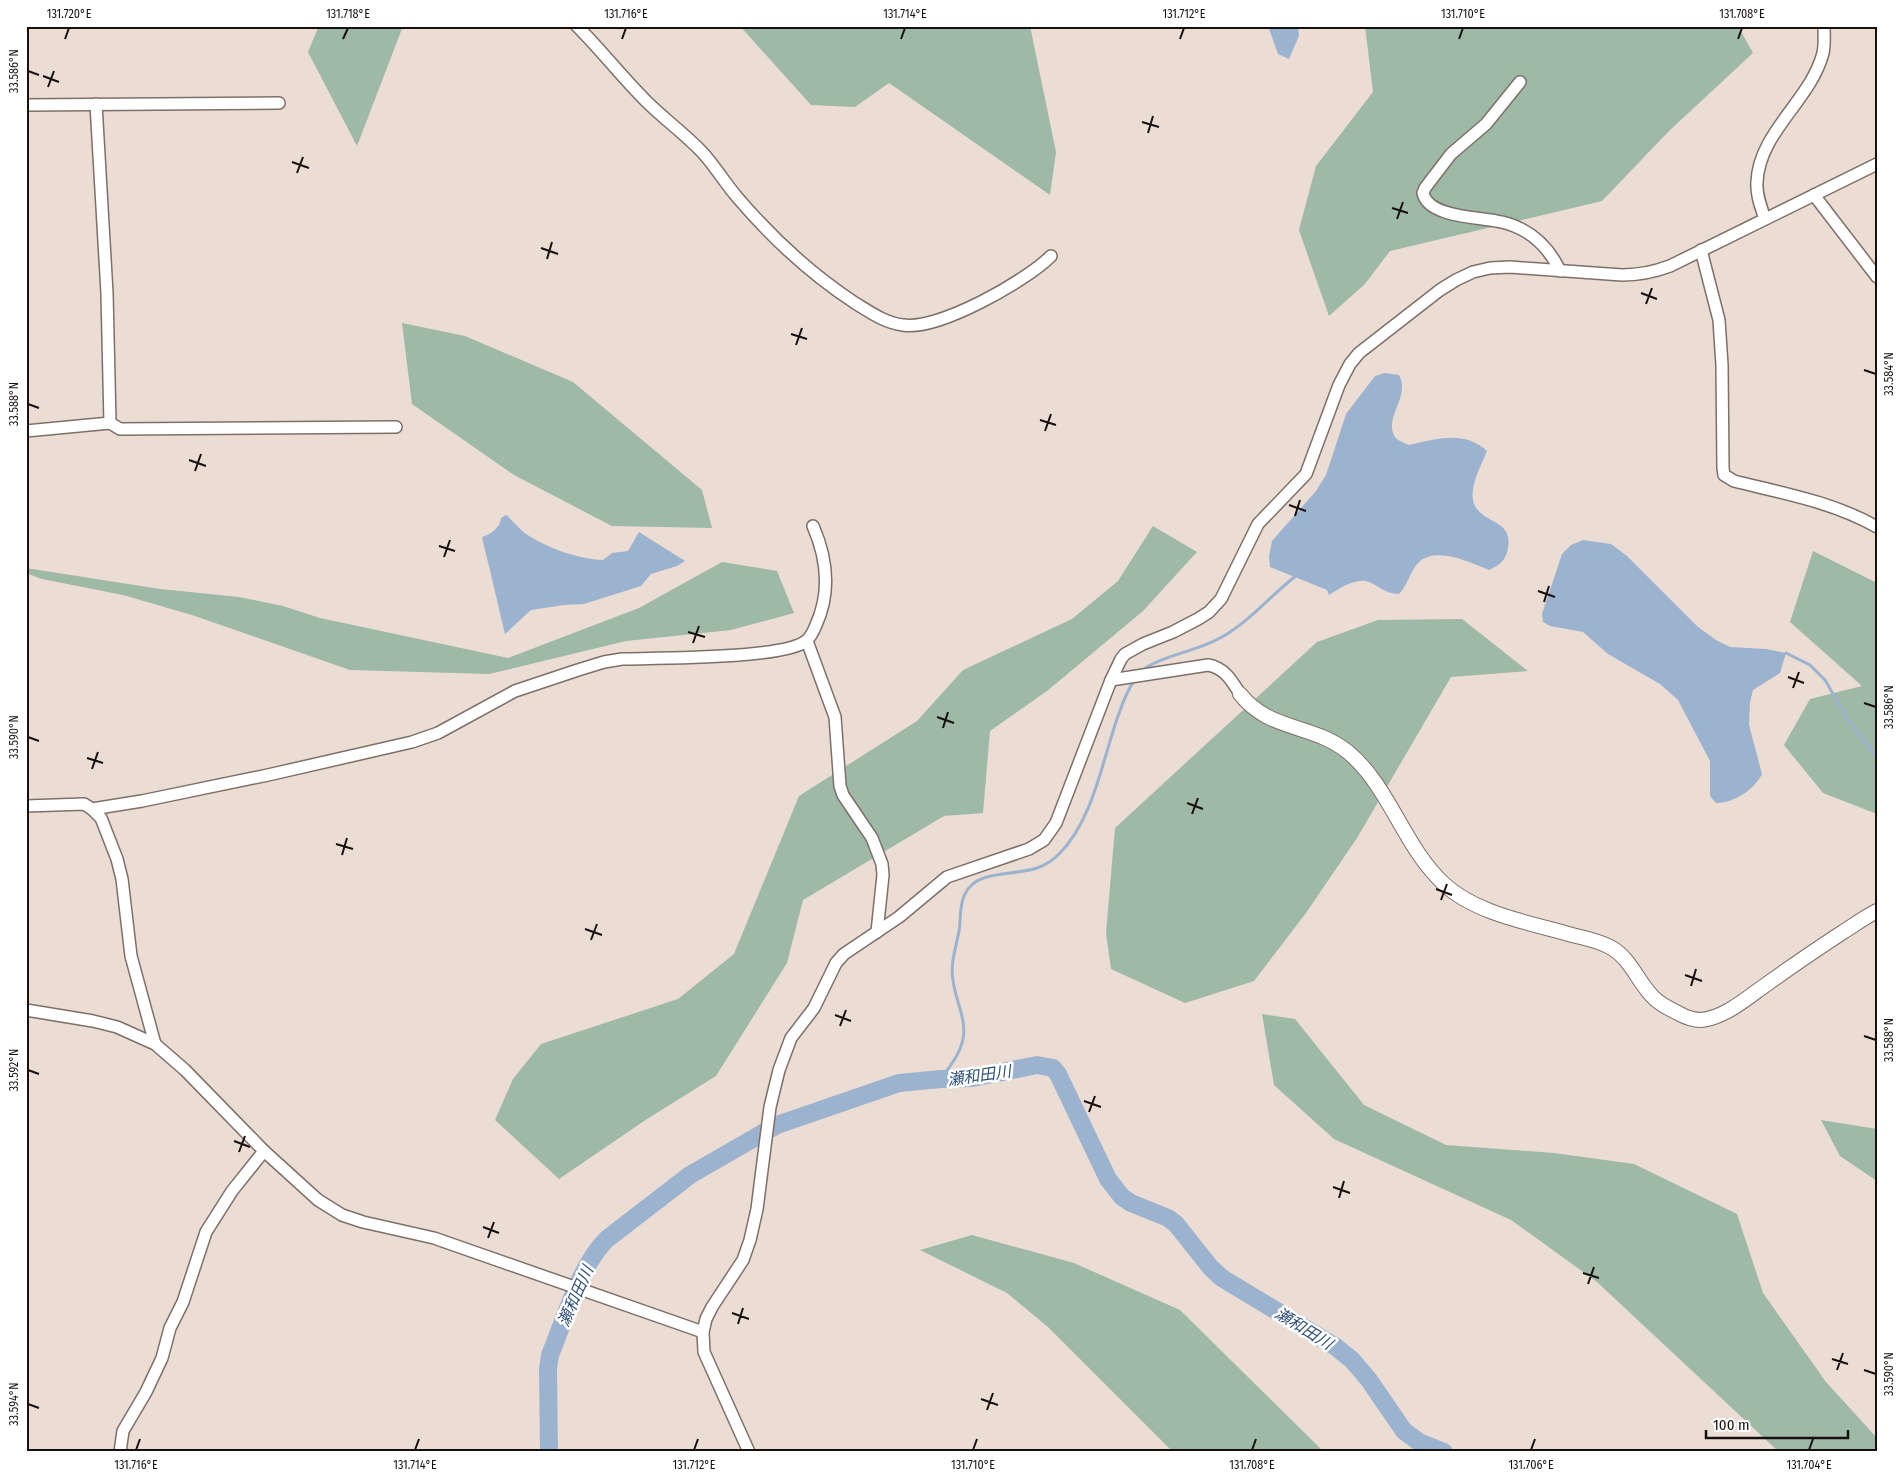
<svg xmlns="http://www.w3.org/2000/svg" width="1903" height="1478" viewBox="0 0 1903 1478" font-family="'Fira Sans Condensed','Noto Sans JP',sans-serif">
	<rect width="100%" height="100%" fill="#ebdcd4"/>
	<g fill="#9eb9a6">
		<polygon points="319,26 403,26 357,146 308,52"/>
		<polygon points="740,26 1030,26 1056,152 1050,195 889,83 855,107 811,105"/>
		<polygon points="1365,26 1738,26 1753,53 1669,131 1602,201 1390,251 1365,284 1329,316 1299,230 1316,166 1373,92"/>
		<polygon points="402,323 465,336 573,382 702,490 712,528 612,526 514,475 412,404"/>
		<polygon points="1153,526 1197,552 1143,611 1047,691 990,731 983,813 944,816 803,900 787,963 716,1076 647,1119 559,1179 495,1120 513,1079 541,1044 678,999 734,954 799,796 917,721 963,670 1072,619 1118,581"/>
		<polygon points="1813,551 1877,583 1877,814 1823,793 1784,745 1810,699 1862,686 1790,622"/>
		<polygon points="722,562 777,571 794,613 731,630 626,641 489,674 350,670 192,615 123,595 42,579 26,573 26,568 160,589 239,597 283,606 320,618 508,658 639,608"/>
		<polygon points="1462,619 1528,671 1451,677 1357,838 1306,913 1254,981 1185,1003 1111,969 1106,933 1115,828 1317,642 1378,620"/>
		<polygon points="1262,1014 1295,1019 1364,1105 1446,1145 1554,1153 1634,1164 1737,1214 1763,1293 1826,1382 1877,1438 1877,1452 1779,1452 1597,1282 1511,1220 1334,1139 1274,1085"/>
		<polygon points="1821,1120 1877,1129 1877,1181 1840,1156"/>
		<polygon points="972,1235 1074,1263 1180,1310 1324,1452 1173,1452 1048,1327 1007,1293 920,1250"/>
	</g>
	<g fill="#9cb3cf">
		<polygon points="1268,26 1298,26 1299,36 1289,59 1278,54"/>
		<path d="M1385 373 1399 375C1411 397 1383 417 1395 437 1398 441 1405 443 1409 445 1436 439 1464 430 1487 451 1481 466 1467 490 1475 506 1485 524 1513 520 1508 548 1506 560 1500 565 1489 570 1470 563 1438 546 1419 562 1411 569 1408 585 1399 594 1384 594 1378 584 1366 581 1353 579 1339 589 1329 595L1327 590 1270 567 1269 557 1272 541 1316 491 1326 475 1346 414 1375 376Z"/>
		<path d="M506 515C513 521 519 529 526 534 547 548 578 559 603 560L612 553 628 551 639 532 685 561 677 566 651 574 641 586 584 604 564 605 531 610 505 634 482 537C491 534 500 528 501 518Z"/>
		<path d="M1583 540 1611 544 1627 556 1698 627 1716 640 1730 647 1766 649 1786 653 1780 673 1753 690 1750 702 1749 725 1762 774C1754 790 1734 803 1716 803L1710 796V761L1678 700 1660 684 1608 654 1583 632 1550 626 1543 622 1542 614 1562 554 1571 545Z"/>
	</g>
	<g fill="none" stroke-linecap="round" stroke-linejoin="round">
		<g stroke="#9cb3cf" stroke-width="3">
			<polyline points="1786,653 1810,665 1825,680 1847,718 1877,758"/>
			<path d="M1141 671C1165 654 1196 652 1222 637 1250 621 1271 595 1297 575"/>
			<path d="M941 1079C950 1066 960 1054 963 1039 967 1019 955 1000 953 980 950 963 956 948 959 931 961 919 959 905 965 894 976 869 1015 876 1037 868 1046 865 1053 860 1059 854 1093 820 1102 762 1117 719 1122 705 1126 692 1134 681"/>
		</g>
		<path stroke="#9cb3cf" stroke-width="18" d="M549 1452 548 1369 550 1355C565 1319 580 1265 607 1239L690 1175 777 1125 899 1083 941 1079 972 1078 1037 1065 1053 1068 1058 1074 1108 1179 1122 1197 1131 1203 1168 1218 1176 1224 1211 1268 1222 1278 1336 1347 1352 1360 1369 1380 1404 1431 1419 1442 1444 1452"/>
		<defs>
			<g id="minor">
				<path d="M577 26C601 50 622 77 646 101 664 119 685 134 702 152 715 166 725 183 737 197 771 237 811 274 855 303 870 312 885 323 903 325 938 331 1026 281 1051 256"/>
				<path d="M1520 82 1486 124 1451 154 1425 188 1423 193C1428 217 1477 217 1496 221 1504 222 1513 225 1521 229 1539 238 1552 254 1560 271"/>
				<polyline points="96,104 107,293 110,423"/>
				<polyline points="26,105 279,103"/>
				<polyline points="1814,195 1877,277"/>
				<path d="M1765 219C1761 207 1756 195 1757 182 1759 132 1811 100 1823 53 1825 44 1824 35 1824 26"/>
				<path d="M1701 250 1719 320 1722 365 1723 468 1724 475 1734 481C1782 493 1833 502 1877 527"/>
				<polyline points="26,431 110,423 120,429 396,427"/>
				<polyline points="807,641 835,717 840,786 843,795 872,838 882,864 883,875 877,932"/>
				<path d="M1111 680 1208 665C1225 668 1232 681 1240 694"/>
				<polyline points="26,806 84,804 92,809 101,818 117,859 122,879 131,956 155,1044"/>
				<path d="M92 809 142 801 268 775 412 742 438 733 515 691 578 670 604 662 622 659C656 658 784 659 806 641 811 637 814 630 816 625 831 592 827 558 813 526"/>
				<polyline points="26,1010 93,1021 117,1027 155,1044 185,1070 264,1151 318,1200 342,1215 363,1222 434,1238 703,1332"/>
				<polyline points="120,1452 123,1431 146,1392 162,1358 170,1328 183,1302 206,1232 232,1191 264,1151"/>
				<path d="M749 1452 704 1352 703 1332 706 1319 712 1307 743 1260 750 1240 757 1209 770 1107 779 1070 791 1038 814 1008 836 963 844 954 899 917 947 877 1029 849 1044 840 1056 823 1111 680 1121 659 1125 654 1143 644 1173 632 1198 619 1209 612 1221 599 1258 524 1306 474 1339 385 1350 364 1359 353 1440 290 1456 280 1473 272 1490 268 1510 267 1622 275C1639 275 1654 272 1670 266L1877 164"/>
			</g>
			<path id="tertiary" d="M1240 694C1270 732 1312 723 1348 752 1390 787 1403 846 1444 884 1476 914 1531 923 1572 935 1585 938 1599 941 1610 947 1631 958 1638 983 1654 998 1661 1005 1670 1009 1678 1013 1685 1017 1693 1020 1701 1020 1725 1018 1748 997 1767 984 1792 966 1817 949 1843 932 1854 925 1865 917 1877 911"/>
		</defs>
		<use href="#minor" stroke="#7d7068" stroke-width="14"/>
		<use href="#tertiary" stroke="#7d7068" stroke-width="16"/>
		<use href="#minor" stroke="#fff" stroke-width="11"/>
		<use href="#tertiary" stroke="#fff" stroke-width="14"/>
	</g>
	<path fill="none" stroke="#16110e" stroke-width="2" d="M65 39 69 28M343 39 348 28M622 39 626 28M901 39 905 28M1180 39 1184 28M1459 39 1463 28M1738 39 1742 28M28 71 39 75M43 76 59 82M48 87 54 71M1142 122 1159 127M1148 133 1153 116M292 162 309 168M297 173 303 157M1392 208 1408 213M1397 219 1403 202M541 248 558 254M547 259 552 242M1641 293 1657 299M1646 304 1652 288M791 334 807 339M796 345 802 328M1864 370 1876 374M28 404 39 408M1040 420 1056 425M1045 431 1051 414M189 460 206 466M195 471 201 454M1289 505 1306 511M1295 516 1300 500M439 546 455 551M444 557 450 540M1538 591 1555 597M1544 602 1549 586M688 632 705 637M693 643 699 626M1788 677 1804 683M1793 688 1799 672M1864 703 1876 707M937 717 954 723M943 728 948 712M28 737 39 741M87 758 103 763M92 769 98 752M1187 803 1203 809M1192 814 1198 798M336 844 353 849M342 855 347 838M1436 889 1452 895M1441 900 1447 884M585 929 602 935M591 940 597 924M1685 975 1702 981M1691 986 1696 969M835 1015 851 1021M840 1026 846 1010M1864 1036 1876 1040M28 1070 39 1074M1084 1101 1101 1107M1089 1112 1095 1096M234 1141 250 1147M239 1152 245 1136M1333 1187 1350 1193M1339 1198 1344 1181M483 1227 499 1233M488 1238 494 1222M1583 1273 1599 1278M1588 1284 1594 1267M732 1313 749 1319M738 1324 743 1308M1832 1359 1848 1364M1837 1370 1843 1353M1864 1370 1876 1374M981 1399 998 1405M28 1404 39 1408M987 1410 993 1393M136 1450 140 1439M415 1450 419 1439M694 1450 698 1439M973 1450 977 1439M1252 1450 1256 1439M1531 1450 1535 1439M1809 1450 1813 1439"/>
	<g text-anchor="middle" stroke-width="5" stroke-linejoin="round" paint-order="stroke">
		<g font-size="16" font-style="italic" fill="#2e5078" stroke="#fff">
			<text transform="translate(979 1075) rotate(-8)" y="6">瀬和田川</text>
			<text transform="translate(575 1296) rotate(-66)" y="6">瀬和田川</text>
			<text transform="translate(1304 1328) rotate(32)" y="6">瀬和田川</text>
		</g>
	</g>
	<rect width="1903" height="1478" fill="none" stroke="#ffffff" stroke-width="55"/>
	<path d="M1706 1430v8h142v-8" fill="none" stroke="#16110e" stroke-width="2.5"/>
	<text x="1713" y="1430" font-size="15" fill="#16110e" stroke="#ffffff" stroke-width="4" paint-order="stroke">100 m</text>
	<rect x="28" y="28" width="1848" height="1422" fill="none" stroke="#16110e" stroke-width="2"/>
	<g font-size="12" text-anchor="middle" fill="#16110e">
		<text x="69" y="18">131.720°E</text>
		<text x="348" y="18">131.718°E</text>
		<text x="626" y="18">131.716°E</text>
		<text x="905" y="18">131.714°E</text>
		<text x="1184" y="18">131.712°E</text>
		<text x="1463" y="18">131.710°E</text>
		<text x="1742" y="18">131.708°E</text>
		<text transform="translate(14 71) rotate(-90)" y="4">33.586°N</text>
		<text transform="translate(1889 374) rotate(-90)" y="4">33.584°N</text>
		<text transform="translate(14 404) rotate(-90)" y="4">33.588°N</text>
		<text transform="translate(1889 707) rotate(-90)" y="4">33.586°N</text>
		<text transform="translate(14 737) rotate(-90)" y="4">33.590°N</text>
		<text transform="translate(1889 1040) rotate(-90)" y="4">33.588°N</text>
		<text transform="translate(14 1070) rotate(-90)" y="4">33.592°N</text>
		<text transform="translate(1889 1374) rotate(-90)" y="4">33.590°N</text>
		<text transform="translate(14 1404) rotate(-90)" y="4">33.594°N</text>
		<text x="136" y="1469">131.716°E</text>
		<text x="415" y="1469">131.714°E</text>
		<text x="694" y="1469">131.712°E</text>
		<text x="973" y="1469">131.710°E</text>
		<text x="1252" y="1469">131.708°E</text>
		<text x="1531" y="1469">131.706°E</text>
		<text x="1809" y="1469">131.704°E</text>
	</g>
</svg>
